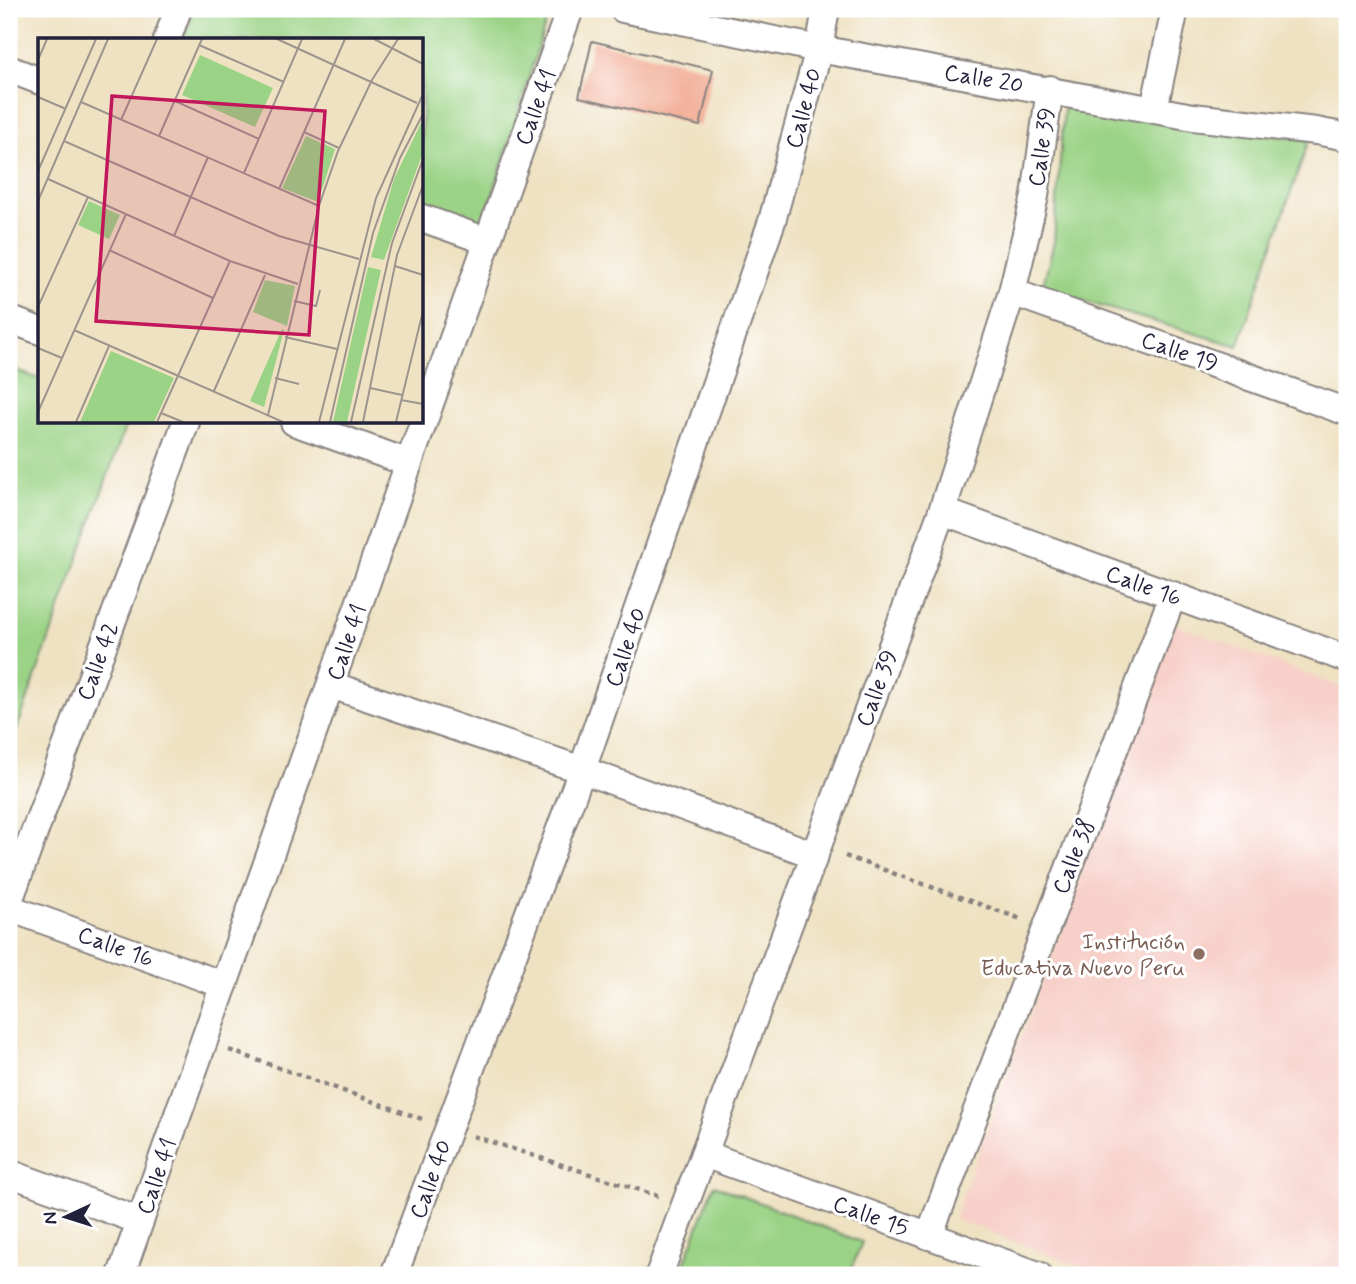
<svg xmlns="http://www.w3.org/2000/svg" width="1356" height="1284" viewBox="0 0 1356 1284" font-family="Mynerve,sans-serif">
	<rect width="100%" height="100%" fill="#fff"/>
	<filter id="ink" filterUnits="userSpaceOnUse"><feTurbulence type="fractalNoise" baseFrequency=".0143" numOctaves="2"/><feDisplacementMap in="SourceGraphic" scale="14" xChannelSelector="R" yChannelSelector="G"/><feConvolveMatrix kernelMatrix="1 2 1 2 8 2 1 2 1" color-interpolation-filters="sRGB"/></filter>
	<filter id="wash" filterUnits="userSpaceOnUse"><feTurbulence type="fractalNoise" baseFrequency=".00686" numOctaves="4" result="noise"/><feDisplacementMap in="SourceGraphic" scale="28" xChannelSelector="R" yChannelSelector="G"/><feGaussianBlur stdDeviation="1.57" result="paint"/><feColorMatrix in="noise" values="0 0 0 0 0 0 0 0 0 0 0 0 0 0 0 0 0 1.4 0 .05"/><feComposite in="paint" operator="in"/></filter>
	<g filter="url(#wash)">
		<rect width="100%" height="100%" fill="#efe2c3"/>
		<polygon fill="#f7d0c9" points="1174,624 1347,689 1347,1275 1103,1275 954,1219"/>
		<g fill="#9bd386" stroke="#5e7a60" stroke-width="2">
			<polygon points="194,9 550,9 484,223 422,201 422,40 183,40"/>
			<polygon points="1064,108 1309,140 1238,346 1042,289 1054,242"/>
			<polygon points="9,368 40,379 40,422 127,422 9,751"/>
			<polygon points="714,1185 862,1242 849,1275 680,1275"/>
		</g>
		<g id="blocks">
			<polygon fill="#f1a991" points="592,41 713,70 700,126 579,97"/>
		</g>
	</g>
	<g filter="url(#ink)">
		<use href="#blocks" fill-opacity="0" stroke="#88827f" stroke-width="2"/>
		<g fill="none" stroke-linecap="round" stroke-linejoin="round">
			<defs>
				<g id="street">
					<polyline points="623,9 819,49 1193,117 1316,131 1347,137"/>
					<polyline points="167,40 178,9"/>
					<polyline points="9,69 40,81"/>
					<polyline points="1154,109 1175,9"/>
					<polyline points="422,218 487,241"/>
					<polyline points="1012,292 1347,412"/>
					<polyline points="9,319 40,331"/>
					<polyline points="294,422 409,463"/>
					<polyline points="942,511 1347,659"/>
					<polyline points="331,685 582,770 815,855"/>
					<polyline points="9,901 186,422"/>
					<polyline points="9,908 224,985"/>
					<polyline points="704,1154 1038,1275"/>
					<polyline points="9,1173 140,1221"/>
					<polyline points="929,1236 1173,595"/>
					<polyline points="121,1275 570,9"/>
					<polyline points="394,1275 582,770 772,221 819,49 826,9"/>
					<polyline points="659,1275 942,511 1012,292 1035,196 1050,89"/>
				</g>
			</defs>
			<use href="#street" stroke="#88827f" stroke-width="30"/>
			<g stroke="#88827f" stroke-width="4.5" stroke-dasharray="5 5" stroke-linecap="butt">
				<polyline points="845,856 1021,919"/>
				<polyline points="229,1050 422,1119"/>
				<polyline points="473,1136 658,1196"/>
			</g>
			<use href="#street" stroke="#fff" stroke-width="26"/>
		</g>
	</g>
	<circle fill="#8d6e63" stroke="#fff" stroke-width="2.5" cx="1199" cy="954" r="7"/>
	<g text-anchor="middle" stroke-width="6" stroke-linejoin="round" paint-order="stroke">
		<g font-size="23" fill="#22223b" stroke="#fff">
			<text transform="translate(984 78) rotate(10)" y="8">Calle 20</text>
			<text transform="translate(535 107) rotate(-70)" y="8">Calle 41</text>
			<text transform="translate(803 108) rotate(-75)" y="8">Calle 40</text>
			<text transform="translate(1041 147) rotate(-82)" y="8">Calle 39</text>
			<text transform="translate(1180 351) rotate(19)" y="8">Calle 19</text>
			<text transform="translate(1144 585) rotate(20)" y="8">Calle 16</text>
			<text transform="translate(346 642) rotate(-71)" y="8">Calle 41</text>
			<text transform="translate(625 647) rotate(-71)" y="8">Calle 40</text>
			<text transform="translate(97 661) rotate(-70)" y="8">Calle 42</text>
			<text transform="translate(876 688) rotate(-70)" y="8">Calle 39</text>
			<text transform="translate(1073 856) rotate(-69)" y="8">Calle 38</text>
			<text transform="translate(116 946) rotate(20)" y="8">Calle 16</text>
			<text transform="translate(156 1176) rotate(-71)" y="8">Calle 41</text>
			<text transform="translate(430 1179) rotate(-70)" y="8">Calle 40</text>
			<text transform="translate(871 1215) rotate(20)" y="8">Calle 15</text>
		</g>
		<g font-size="23" fill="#785e54" stroke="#fff" text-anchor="end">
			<text x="1185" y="949">Institución<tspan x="1185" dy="26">Educativa Nuevo Peru</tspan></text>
		</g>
	</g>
	<g transform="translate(38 38)">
		<rect width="385" height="385" fill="#efe2c3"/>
		<path d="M162 17 235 50 217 89 144 57ZM385 81V114L346 222 333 219 356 141ZM268 98 297 111 280 164 244 150ZM51 163 82 177 71 201 40 187ZM330 229 343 232 309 384H295ZM227 242 257 248 249 288 215 274ZM244 291 246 292 226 369 212 363ZM73 313 136 340 116 384H42Z" fill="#9bd386"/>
		<path fill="none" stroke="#9d958d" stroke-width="2" d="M239 1 379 65M336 1 385 26M161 7 246 44M0 22 9 1M0 59 28 71M137 63 221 101M43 64 281 168M83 82 119 1M266 94 301 110M121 98 164 1M26 103 241 198 321 221M0 133 58 1M206 135 264 1M10 141 192 223 260 246M241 151 307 1M0 163 70 1M136 198 170 119M71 212 175 260M357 228 385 237M256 263 278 268 282 252M0 269 50 159M36 292 245 384M247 299 299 311M0 310 24 320M237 340 261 346M332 350 364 357M176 353 227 237M363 362 385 366M0 374 88 176M123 375 145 384M230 377 281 168 300 113 334 42 360 1M38 384 71 308M119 384 192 223M281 384 338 160 385 56M292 384 335 195 362 120 385 76M313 384 354 205 385 121M325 384 359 217 385 147M358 384 385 273"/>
		<path fill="#c2185b" fill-opacity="0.15" stroke="#c2185b" stroke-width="3.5" d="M74 58 287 73 271 297 58 283Z"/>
		<rect width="385" height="385" fill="none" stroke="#22223b" stroke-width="3.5"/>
	</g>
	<rect width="1356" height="1284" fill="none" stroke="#fff" stroke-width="35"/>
	<g transform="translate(66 1217) rotate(266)" stroke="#ffffff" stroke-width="5" paint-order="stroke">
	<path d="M0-5L12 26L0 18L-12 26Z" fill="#22223b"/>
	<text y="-10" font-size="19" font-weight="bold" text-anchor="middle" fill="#22223b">N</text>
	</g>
</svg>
